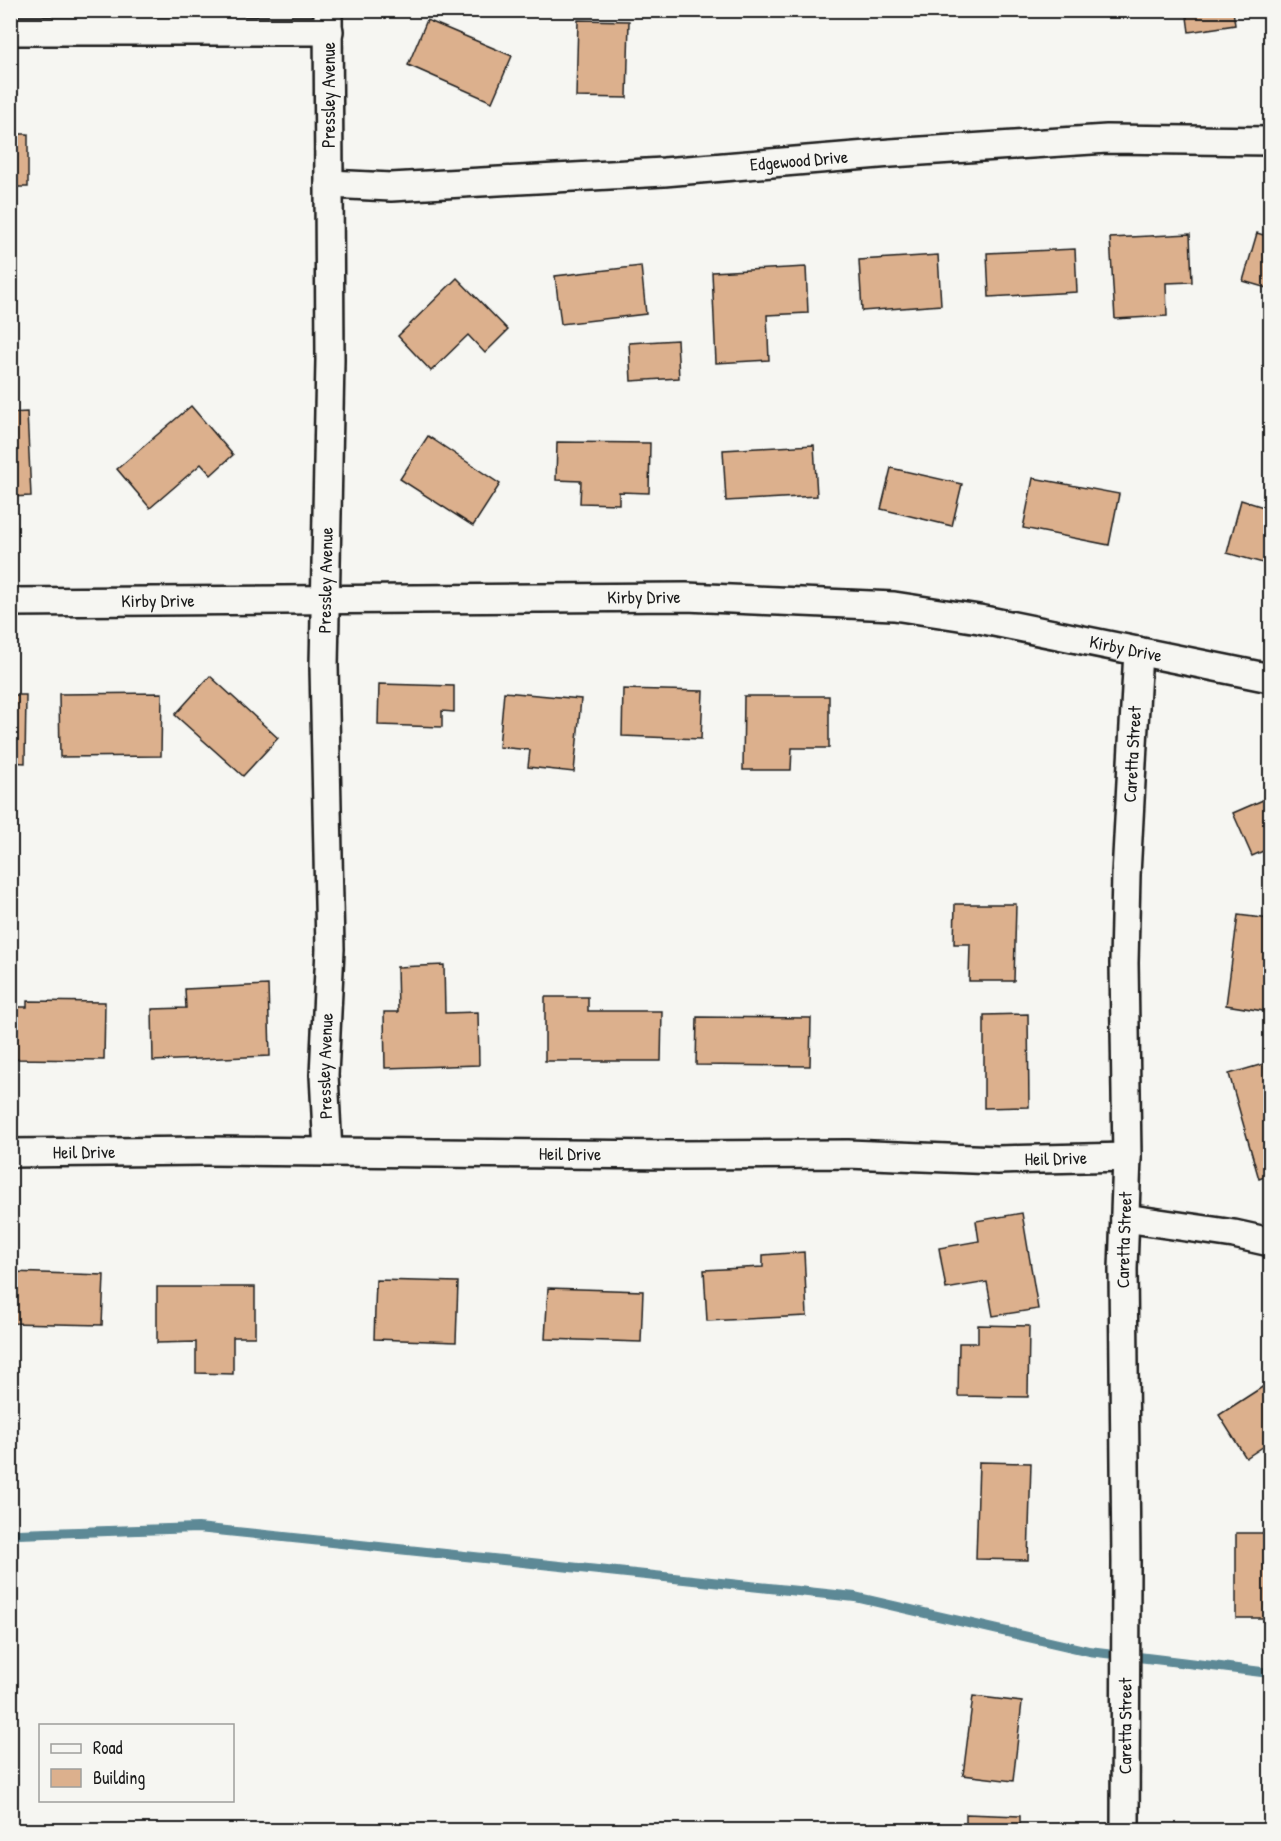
<svg xmlns="http://www.w3.org/2000/svg" width="1281" height="1841" viewBox="0 0 1281 1841" font-family="'Patrick Hand',sans-serif">
	<rect width="100%" height="100%" fill="#f6f6f2"/>
	<filter id="ink" filterUnits="userSpaceOnUse"><feTurbulence type="fractalNoise" baseFrequency=".0167" numOctaves="2"/><feDisplacementMap in="SourceGraphic" scale="12" xChannelSelector="R" yChannelSelector="G"/><feConvolveMatrix kernelMatrix="1 2 1 2 8 2 1 2 1" color-interpolation-filters="sRGB"/></filter>
	<g filter="url(#ink)">
		<g fill="none" stroke-linecap="round" stroke-linejoin="round">
			<polyline stroke="#5d8996" stroke-width="10" points="10,1532 18,1534 198,1528 855,1597 1089,1651 1270,1673"/>
		</g>
		<g fill="#dcb08d" stroke="#1c1c1c" stroke-width="1.5">
			<polygon points="1186,10 1233,10 1235,25 1189,32"/>
			<polygon points="427,20 512,56 492,102 408,65"/>
			<polygon points="578,20 629,21 627,98 576,97"/>
			<rect x="10" y="134" width="18" height="53"/>
			<polygon points="1257,233 1270,237 1270,289 1243,281"/>
			<polygon points="1190,234 1192,282 1166,283 1167,316 1115,319 1110,238"/>
			<polygon points="1075,249 1077,292 989,297 987,253"/>
			<polygon points="938,255 941,305 862,311 859,260"/>
			<polygon points="641,266 646,314 561,324 555,276"/>
			<polygon points="806,267 808,313 767,315 769,360 716,363 712,272"/>
			<polygon points="457,278 508,330 485,353 468,335 431,371 398,336"/>
			<polygon points="677,340 679,378 631,381 629,343"/>
			<polygon points="191,406 233,455 211,475 201,464 150,508 117,469"/>
			<polygon points="27,412 31,496 10,497 10,413"/>
			<polygon points="428,436 500,484 473,526 400,479"/>
			<polygon points="557,442 650,443 649,493 619,492 619,504 580,503 581,481 556,480"/>
			<polygon points="814,445 817,496 726,501 723,450"/>
			<polygon points="891,468 962,484 952,526 881,509"/>
			<polygon points="1033,478 1119,494 1109,545 1023,528"/>
			<polygon points="1241,500 1270,509 1270,565 1227,553"/>
			<polygon points="210,676 278,738 243,776 175,715"/>
			<polygon points="379,684 454,686 454,712 442,711 442,727 378,725"/>
			<polygon points="623,689 703,691 701,739 622,736"/>
			<polygon points="504,692 581,699 574,772 528,767 530,750 499,747"/>
			<polygon points="162,693 161,756 60,757 59,694"/>
			<polygon points="10,695 26,695 25,763 10,762"/>
			<polygon points="744,696 829,696 829,748 792,748 791,770 743,770"/>
			<polygon points="1270,797 1270,848 1252,856 1233,813"/>
			<polygon points="955,904 1016,904 1014,981 969,981 970,944 954,944"/>
			<polygon points="1238,915 1270,919 1270,1012 1226,1005"/>
			<polygon points="444,965 445,1013 478,1012 479,1065 385,1068 384,1012 398,1012 397,967"/>
			<polygon points="268,985 270,1056 153,1061 152,1009 186,1008 185,989"/>
			<polygon points="545,997 588,997 588,1011 662,1011 661,1061 545,1061"/>
			<polygon points="27,1001 105,1002 104,1060 10,1059 10,1007 27,1007"/>
			<polygon points="1028,1014 1029,1107 984,1108 984,1015"/>
			<polygon points="697,1017 811,1018 810,1066 696,1065"/>
			<polygon points="1270,1062 1270,1175 1259,1179 1229,1074"/>
			<polygon points="1022,1213 1038,1309 993,1316 987,1282 946,1289 939,1248 979,1241 976,1221"/>
			<polygon points="804,1252 807,1316 707,1321 704,1270 763,1267 763,1255"/>
			<polygon points="10,1272 104,1275 102,1325 10,1323"/>
			<polygon points="376,1280 458,1282 456,1342 374,1339"/>
			<polygon points="157,1287 255,1287 255,1337 233,1337 233,1374 196,1373 196,1342 157,1343"/>
			<polygon points="548,1288 643,1291 641,1342 545,1339"/>
			<polygon points="978,1325 1029,1326 1028,1397 958,1396 959,1343 978,1343"/>
			<polygon points="1270,1382 1270,1442 1246,1458 1219,1415"/>
			<polygon points="979,1462 1031,1463 1028,1560 976,1559"/>
			<rect x="1236" y="1533" width="34" height="85"/>
			<polygon points="973,1696 1022,1702 1013,1781 963,1775"/>
			<polygon points="966,1814 1020,1816 1020,1830 966,1830"/>
		</g>
		<g fill="none" stroke-linecap="round" stroke-linejoin="round">
			<defs>
				<g id="minor">
					<polyline points="10,31 329,31"/>
					<path id="s1" d="M329 184 391 187 664 172 891 153 1107 139 1270 141"/>
					<path id="s2" d="M10 602 686 597 894 606 979 619 1270 678"/>
					<path id="s3" d="M328 1152 324 1075 330 949 324 666 330 360 328 10"/>
					<path id="s4" d="M10 1153 206 1151 678 1155 848 1154 997 1160 1127 1157"/>
					<polyline points="1125,1218 1234,1234 1270,1242"/>
					<path id="s5" d="M1125 1830 1126 1562 1123 1269 1127 1157 1124 963 1126 875 1138 651"/>
				</g>
			</defs>
			<use href="#minor" stroke="#1c1c1c" stroke-width="32"/>
			<use href="#minor" stroke="#f6f6f2" stroke-width="27"/>
		</g>
	</g>
	<g text-anchor="middle" stroke-width="4.5" stroke-linejoin="round" paint-order="stroke">
		<g font-size="18" fill="#1c1c1c" stroke="#f6f6f2">
			<text transform="translate(329 95) rotate(-90)" y="6">Pressley Avenue</text>
			<text dy="6" stroke="none"><textPath href="#s1" startOffset="471">Edgewood Drive</textPath></text>
			<text dy="6" stroke="none"><textPath href="#s3" startOffset="572">Pressley Avenue</textPath></text>
			<text dy="6" stroke="none"><textPath href="#s2" startOffset="634">Kirby Drive</textPath></text>
			<text dy="6" stroke="none"><textPath href="#s2" startOffset="148">Kirby Drive</textPath></text>
			<text dy="6" stroke="none"><textPath href="#s2" startOffset="1120">Kirby Drive</textPath></text>
			<text dy="6" stroke="none"><textPath href="#s5" startOffset="1076">Caretta Street</textPath></text>
			<text dy="6" stroke="none"><textPath href="#s3" startOffset="86">Pressley Avenue</textPath></text>
			<text dy="6" stroke="none"><textPath href="#s4" startOffset="74">Heil Drive</textPath></text>
			<text dy="6" stroke="none"><textPath href="#s4" startOffset="560">Heil Drive</textPath></text>
			<text dy="6" stroke="none"><textPath href="#s4" startOffset="1046">Heil Drive</textPath></text>
			<text dy="6" stroke="none"><textPath href="#s5" startOffset="590">Caretta Street</textPath></text>
			<text dy="6" stroke="none"><textPath href="#s5" startOffset="104">Caretta Street</textPath></text>
		</g>
	</g>
	<rect width="1281" height="1841" fill="none" stroke="#f6f6f2" stroke-width="36"/>
	<rect x="18" y="18" width="1245" height="1805" fill="none" stroke="#1c1c1c" stroke-width="2" filter="url(#ink)"/>
	<rect x="39" y="1724" width="195" height="78" fill="#f6f6f2" stroke="#9f9f9c" stroke-width="1.5"/>
	<rect x="51" y="1744" width="30" height="9" fill="#f6f6f2" stroke="#9f9f9c" stroke-width="1.5"/>
	<text x="93" y="1754" font-size="18" fill="#1c1c1c">Road</text>
	<rect x="51" y="1769" width="30" height="18" fill="#dcb08d" stroke="#9f9f9c" stroke-width="1.5"/>
	<text x="93" y="1784" font-size="18" fill="#1c1c1c">Building</text>
</svg>
